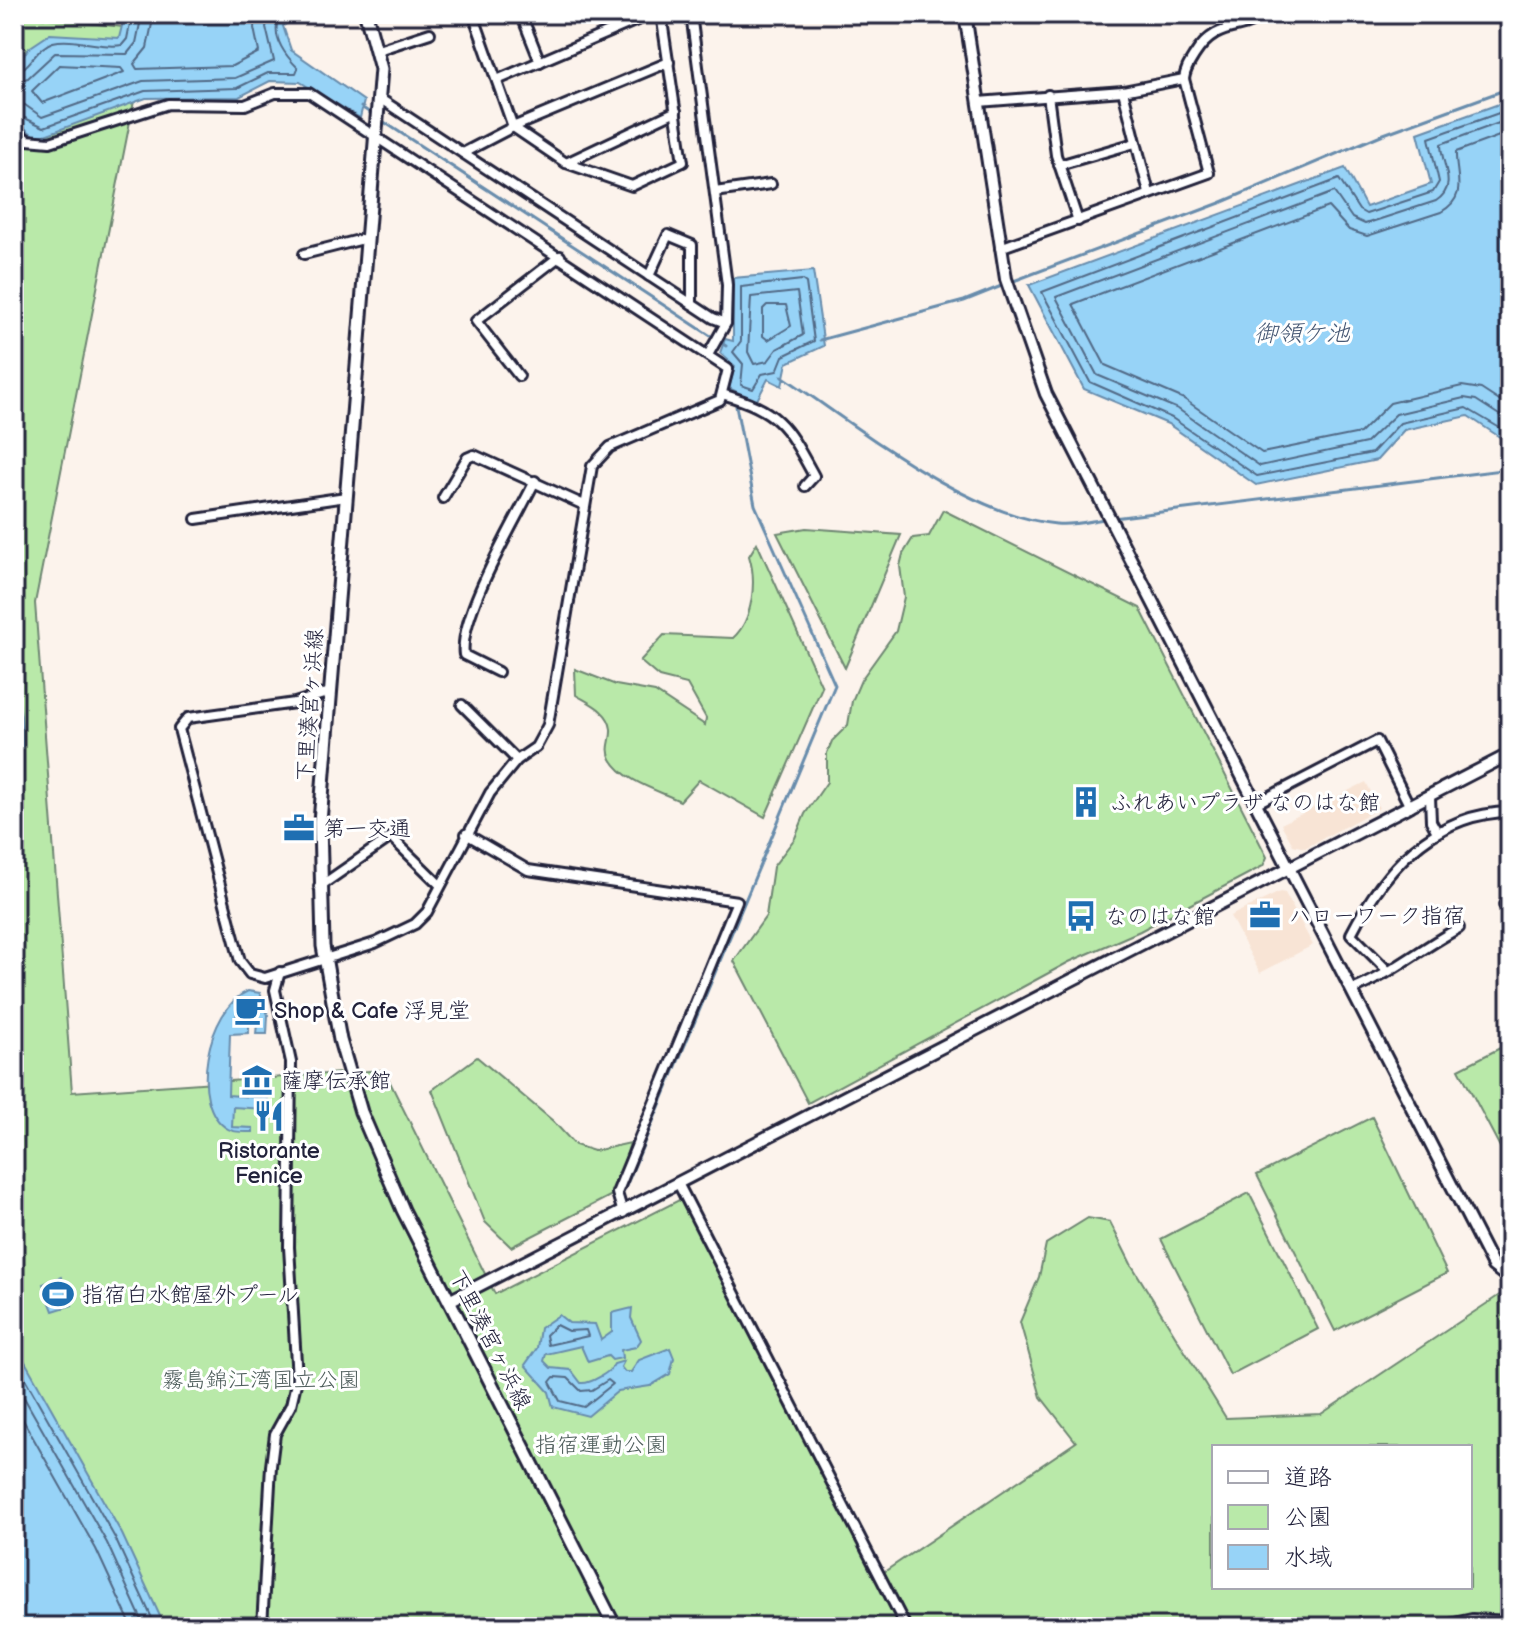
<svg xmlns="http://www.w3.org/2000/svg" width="1524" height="1641" viewBox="0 0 1524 1641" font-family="'Balsamiq Sans','Klee One',sans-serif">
	<rect width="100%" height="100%" fill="#fcf3ec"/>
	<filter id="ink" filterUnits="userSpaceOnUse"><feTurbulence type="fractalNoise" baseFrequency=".0125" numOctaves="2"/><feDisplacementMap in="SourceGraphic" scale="16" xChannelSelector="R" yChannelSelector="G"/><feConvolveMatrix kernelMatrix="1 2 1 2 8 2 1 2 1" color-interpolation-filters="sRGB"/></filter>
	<g filter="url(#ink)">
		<g fill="#f8e4d5">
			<polygon points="1366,782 1379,808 1305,848 1293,845 1281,824"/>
			<polygon points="1280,892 1285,893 1313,945 1260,973 1230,916"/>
		</g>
		<g fill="#b9e9a9" stroke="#6e8672" stroke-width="2" fill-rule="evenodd">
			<path d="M14 14 148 30 35 603 72 1092 384 1070 495 1294 681 1199 875 1578 1076 1442 1041 1397 1020 1322 1039 1277 1046 1244 1088 1218 1110 1222 1131 1264 1226 1418 1321 1414 1510 1288V1627H14ZM1214 1447H1470V1587H1214Z"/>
			<polygon points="943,510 1140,608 1267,857 1263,866 1140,931 1069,962 808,1103 734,961 766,916 773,867 795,838 805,814 827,782 827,753 832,741 848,725 852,701 861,680 896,631 904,597 900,566 903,554 913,538 929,536"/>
			<polygon points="806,528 901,535 845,668 777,533"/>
			<path d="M757 543 822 687 765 817 699 780 680 801C659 791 623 781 611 759 605 748 612 740 611 729 609 711 589 703 576 695L575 669 616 685 655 692 705 725 706 718 687 684 659 677 640 661 664 635 733 638C753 620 757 581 749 556Z"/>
			<polygon points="1510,1043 1510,1166 1459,1069"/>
			<polygon points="477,1057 553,1121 575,1145 594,1151 630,1143 614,1194 511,1247 485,1222 432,1090"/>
			<polygon points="1372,1117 1447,1273 1335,1331 1257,1175"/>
			<polygon points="1249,1193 1318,1329 1230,1375 1161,1239"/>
		</g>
		<g fill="#97d3f7" stroke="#688cac" stroke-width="2">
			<polygon points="125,14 302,14 283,26 291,50 364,101 360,118 300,82 270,81 239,97 146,98 45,135 33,135 14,119 14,68 29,48 50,34 119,38"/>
			<polygon points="1510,100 1510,444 1468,416 1404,430 1377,460 1256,485 1168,424 1084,389 1029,285 1345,168 1366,207 1431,184 1418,133"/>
			<polygon points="813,271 824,346 787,363 782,386 768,379 756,402 729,388 735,366 720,353 725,339 733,341 733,278"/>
			<path d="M14 679C29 733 23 807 14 863Z"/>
			<path d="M248 991 260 993 268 1015 267 1034H256L259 1002H238L236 1022H249V1033L230 1034 228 1095 268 1098 267 1109 233 1107 232 1127 253 1128V1132C245 1132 235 1133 228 1129 187 1105 208 1008 248 991Z"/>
			<polygon points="61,1277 72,1305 53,1311 43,1284"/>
			<path d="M632 1308 631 1318 641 1340 636 1347 621 1350 622 1358 612 1360 608 1356 588 1362 581 1346 546 1354 544 1361 551 1368 571 1370 581 1383C590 1384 611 1372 614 1364L624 1361 621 1367 625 1372H631L639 1360 670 1348 674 1358 670 1374 650 1386 618 1391 588 1416 553 1407 549 1392 525 1365 537 1348 540 1328 559 1315 569 1323 595 1324 601 1340 612 1332V1313Z"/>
			<polygon points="14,1342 122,1534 165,1627 14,1627"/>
		</g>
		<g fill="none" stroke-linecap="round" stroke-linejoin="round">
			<g stroke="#516986" stroke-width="2">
				<polyline points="154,14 147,48 134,64 137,69 232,66 259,52 254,28 256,14"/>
				<polygon points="59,65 121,68 124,72 42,103 32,91"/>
				<path d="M14 72C30 70 36 47 53 42 74 37 100 49 122 45L127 39 132 14"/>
				<polyline points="14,82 28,78 55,53 127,54 136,43 142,14"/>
				<polyline points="14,103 25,105 42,117 143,81 235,78 274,61 266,27 270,14"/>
				<polyline points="1510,109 1429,138 1439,182 1433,192 1366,214 1359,210 1339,179 1042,292 1090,382 1172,418 1257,476 1372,453 1400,423 1466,408 1510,434"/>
				<path d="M14 113 44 127 145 91 237 88 268 73H296L298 68C286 56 272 39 278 20L287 14"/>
				<path d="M1510 119 1441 144C1441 165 1459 186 1436 201L1365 224 1352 218 1334 192 1056 297 1097 375 1178 409 1260 466 1366 443 1396 414 1464 398 1476 400 1510 422"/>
				<path d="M1510 132 1456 152C1455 176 1469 196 1441 212L1367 236 1349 230 1328 207 1073 304 1105 365 1184 399 1262 453 1360 433 1390 403 1462 386 1481 389 1510 408"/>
				<polygon points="802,280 806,283 814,341 783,356 777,371 762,374 753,389 741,385 743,364 733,352 741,341 741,287"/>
				<polygon points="797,292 803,335 777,349 768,361 754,364 748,352 751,297"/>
				<polygon points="767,305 786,305 791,326 768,340 763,336 763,309"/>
				<polygon points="556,1325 568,1331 586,1330 588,1336 548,1345 546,1335"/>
				<polyline points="14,1359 115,1538 156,1627"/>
				<polygon points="554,1377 568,1378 581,1391 592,1390 608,1380 613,1384 584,1407 560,1401 550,1382"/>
				<polyline points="14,1380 107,1543 145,1627"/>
				<polyline points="14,1404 96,1549 132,1627"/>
			</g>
			<g stroke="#688cac" stroke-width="3">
				<polyline points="361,107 375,116"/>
				<polyline points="381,120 726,346"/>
				<polyline points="1011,282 1220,203 1381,135 1510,88"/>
				<polyline points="820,340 964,301 1004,285"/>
				<path d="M782 376C857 426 965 515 1056 524 1072 526 1090 521 1105 519"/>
				<polyline points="1113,518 1510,469"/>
				<polyline points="624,1191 835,685 755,505 736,406"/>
			</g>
			<defs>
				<g id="minor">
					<polyline points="473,14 513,127 566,163 632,186 683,162 661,14"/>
					<polyline points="521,14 540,62"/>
					<polyline points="691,14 727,285 726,323 708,355"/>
					<polyline points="378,50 430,33"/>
					<polyline points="497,80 651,14"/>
					<polyline points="1123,91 1149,193"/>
					<polyline points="1048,95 1056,155 1078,221"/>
					<polyline points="379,98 713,318 726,323"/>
					<polyline points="978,102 1123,91 1184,79"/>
					<polyline points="14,128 27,140 50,142 168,104 245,105 275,93 309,93 728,369 720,400 610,447 592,466 548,725 536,747 517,760 490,793 427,912 415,924 375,943 265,978 250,974 240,961 179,729 188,718 295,703 330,692"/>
					<polyline points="463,153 513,127 669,62"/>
					<polyline points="566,163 676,111"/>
					<polyline points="1059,165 1135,143"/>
					<polyline points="715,192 771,184"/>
					<path d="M1000 248 1209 173 1184 79C1185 70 1189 64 1194 56 1218 17 1245 35 1261 14"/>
					<polyline points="304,254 367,238"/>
					<polyline points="649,276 668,235 692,245 692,304"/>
					<polyline points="519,376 476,321 560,256"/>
					<path d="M722 394C780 411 786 425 814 476L805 486"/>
					<polyline points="443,498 467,458 474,455 584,505"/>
					<polyline points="196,519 346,497"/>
					<path d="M498 672 464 655C458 616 516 520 535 481"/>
					<polyline points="462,705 517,760"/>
					<polyline points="1430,797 1431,821 1437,832"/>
					<polyline points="1255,804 1377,741 1410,807"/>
					<polyline points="466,834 528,870 737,901 617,1193 623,1213"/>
					<polyline points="319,887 391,837 440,885"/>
					<polyline points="1504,905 1510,903"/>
					<path d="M1388 971 1351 934C1383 871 1433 813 1510 812"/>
					<path d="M1352 990C1390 975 1423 947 1459 928"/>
					<polyline points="679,1185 906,1627"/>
					<polyline points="262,1627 271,1466 275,1434 291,1405 297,1379 289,1247 291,1062 275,990 280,972"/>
					<polyline points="1435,1627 1472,1619 1510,1621"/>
				</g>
				<g id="tertiary">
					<polyline points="965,14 1006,279 1046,394 1493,1266 1502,1273 1510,1275"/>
					<polyline points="449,1301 1510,754"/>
				</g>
				<polyline id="secondary" points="366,14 381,69 320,822 323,946 340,1040 361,1112 403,1210 615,1627"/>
			</defs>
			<use href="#minor" stroke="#22223b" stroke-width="14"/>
			<use href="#tertiary" stroke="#22223b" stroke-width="16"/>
			<use href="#secondary" stroke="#22223b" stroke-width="17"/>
			<use href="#minor" stroke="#fff" stroke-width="8"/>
			<use href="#tertiary" stroke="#fff" stroke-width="10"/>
			<use href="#secondary" stroke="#fff" stroke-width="11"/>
		</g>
	</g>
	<defs>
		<symbol id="building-bare" viewBox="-9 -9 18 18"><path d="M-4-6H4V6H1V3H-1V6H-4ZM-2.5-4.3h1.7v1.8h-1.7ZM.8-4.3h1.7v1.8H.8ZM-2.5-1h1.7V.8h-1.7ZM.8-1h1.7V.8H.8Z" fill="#1f6fb2" stroke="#fff" stroke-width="2.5" paint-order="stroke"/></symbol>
		<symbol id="office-bare" viewBox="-9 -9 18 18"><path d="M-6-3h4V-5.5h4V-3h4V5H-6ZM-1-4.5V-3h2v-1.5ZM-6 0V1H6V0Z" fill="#1f6fb2" stroke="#fff" stroke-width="2.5" paint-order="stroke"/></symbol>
		<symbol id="bus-bare" viewBox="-9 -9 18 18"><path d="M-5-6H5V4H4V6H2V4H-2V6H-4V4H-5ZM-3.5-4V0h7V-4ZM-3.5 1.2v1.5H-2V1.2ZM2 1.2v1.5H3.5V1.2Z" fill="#1f6fb2" stroke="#fff" stroke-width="2.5" paint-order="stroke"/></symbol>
		<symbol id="cafe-bare" viewBox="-9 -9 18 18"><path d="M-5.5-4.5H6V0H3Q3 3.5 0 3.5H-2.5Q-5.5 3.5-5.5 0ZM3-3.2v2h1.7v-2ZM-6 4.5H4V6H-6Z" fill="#1f6fb2" stroke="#fff" stroke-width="2.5" paint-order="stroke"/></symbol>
		<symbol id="museum-bare" viewBox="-9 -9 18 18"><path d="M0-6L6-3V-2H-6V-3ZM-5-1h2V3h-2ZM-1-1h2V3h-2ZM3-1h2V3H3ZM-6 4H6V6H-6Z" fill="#1f6fb2" stroke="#fff" stroke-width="2.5" paint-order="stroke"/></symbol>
		<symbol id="restaurant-bare" viewBox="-9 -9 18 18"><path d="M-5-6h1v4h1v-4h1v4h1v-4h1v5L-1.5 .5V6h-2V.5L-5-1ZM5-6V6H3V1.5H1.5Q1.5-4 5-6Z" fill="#1f6fb2" stroke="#fff" stroke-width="2.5" paint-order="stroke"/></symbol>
		<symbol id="stadium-bare" viewBox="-9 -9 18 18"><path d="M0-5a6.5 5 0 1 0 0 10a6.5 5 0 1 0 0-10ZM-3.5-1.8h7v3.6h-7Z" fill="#1f6fb2" stroke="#fff" stroke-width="2.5" paint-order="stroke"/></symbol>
	</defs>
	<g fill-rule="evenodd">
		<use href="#building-bare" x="1064" y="780" width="44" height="44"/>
		<use href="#office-bare" x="277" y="806" width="44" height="44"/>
		<use href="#office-bare" x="1243" y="893" width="44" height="44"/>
		<use href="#bus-bare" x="1059" y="894" width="44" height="44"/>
		<use href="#cafe-bare" x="228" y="988" width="44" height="44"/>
		<use href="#museum-bare" x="235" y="1058" width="44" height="44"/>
		<use href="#restaurant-bare" x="247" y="1094" width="44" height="44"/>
		<use href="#stadium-bare" x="36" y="1272" width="44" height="44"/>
	</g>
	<g text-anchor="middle" stroke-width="6" stroke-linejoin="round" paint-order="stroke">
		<g font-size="22" fill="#22223b" stroke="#fff">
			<text transform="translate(309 705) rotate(-86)" y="8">下里湊宮ヶ浜線</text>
			<text transform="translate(491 1339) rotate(63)" y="8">下里湊宮ヶ浜線</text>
		</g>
		<g font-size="22" fill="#22223b" stroke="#fff" text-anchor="start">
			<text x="1110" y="810">ふれあいプラザ なのはな館</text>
			<text x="323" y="836">第一交通</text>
			<text x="1289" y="923">ハローワーク指宿</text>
			<text x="1105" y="924">なのはな館</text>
			<text x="274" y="1018">Shop &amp; Cafe 浮見堂</text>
			<text x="281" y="1088">薩摩伝承館</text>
			<text x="269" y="1158" text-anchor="middle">Ristorante<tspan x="269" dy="25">Fenice</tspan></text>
			<text x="82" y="1302">指宿白水館屋外プール</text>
		</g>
		<g font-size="22" fill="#4f5e5c" stroke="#fff">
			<text x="261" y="1387">霧島錦江湾国立公園</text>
			<text x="601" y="1452">指宿運動公園</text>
		</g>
		<g font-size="24" font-style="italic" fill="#455773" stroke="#fff">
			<text x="1302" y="341">御領ケ池</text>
		</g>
	</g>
	<rect width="1524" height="1641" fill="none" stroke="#fff" stroke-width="48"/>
	<rect x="24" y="24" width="1476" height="1593" fill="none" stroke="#22223b" stroke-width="3" filter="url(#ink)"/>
	<rect x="1212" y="1445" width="260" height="144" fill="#ffffff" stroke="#a7a7b1" stroke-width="2"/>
	<rect x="1228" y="1471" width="40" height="12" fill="#ffffff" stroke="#a7a7b1" stroke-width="2"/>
	<text x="1284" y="1485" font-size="24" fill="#22223b">道路</text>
	<rect x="1228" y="1505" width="40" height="24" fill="#b9e9a9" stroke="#a7a7b1" stroke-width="2"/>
	<text x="1284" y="1525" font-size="24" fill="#22223b">公園</text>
	<rect x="1228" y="1545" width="40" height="24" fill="#97d3f7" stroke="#a7a7b1" stroke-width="2"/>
	<text x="1284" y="1565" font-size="24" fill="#22223b">水域</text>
</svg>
